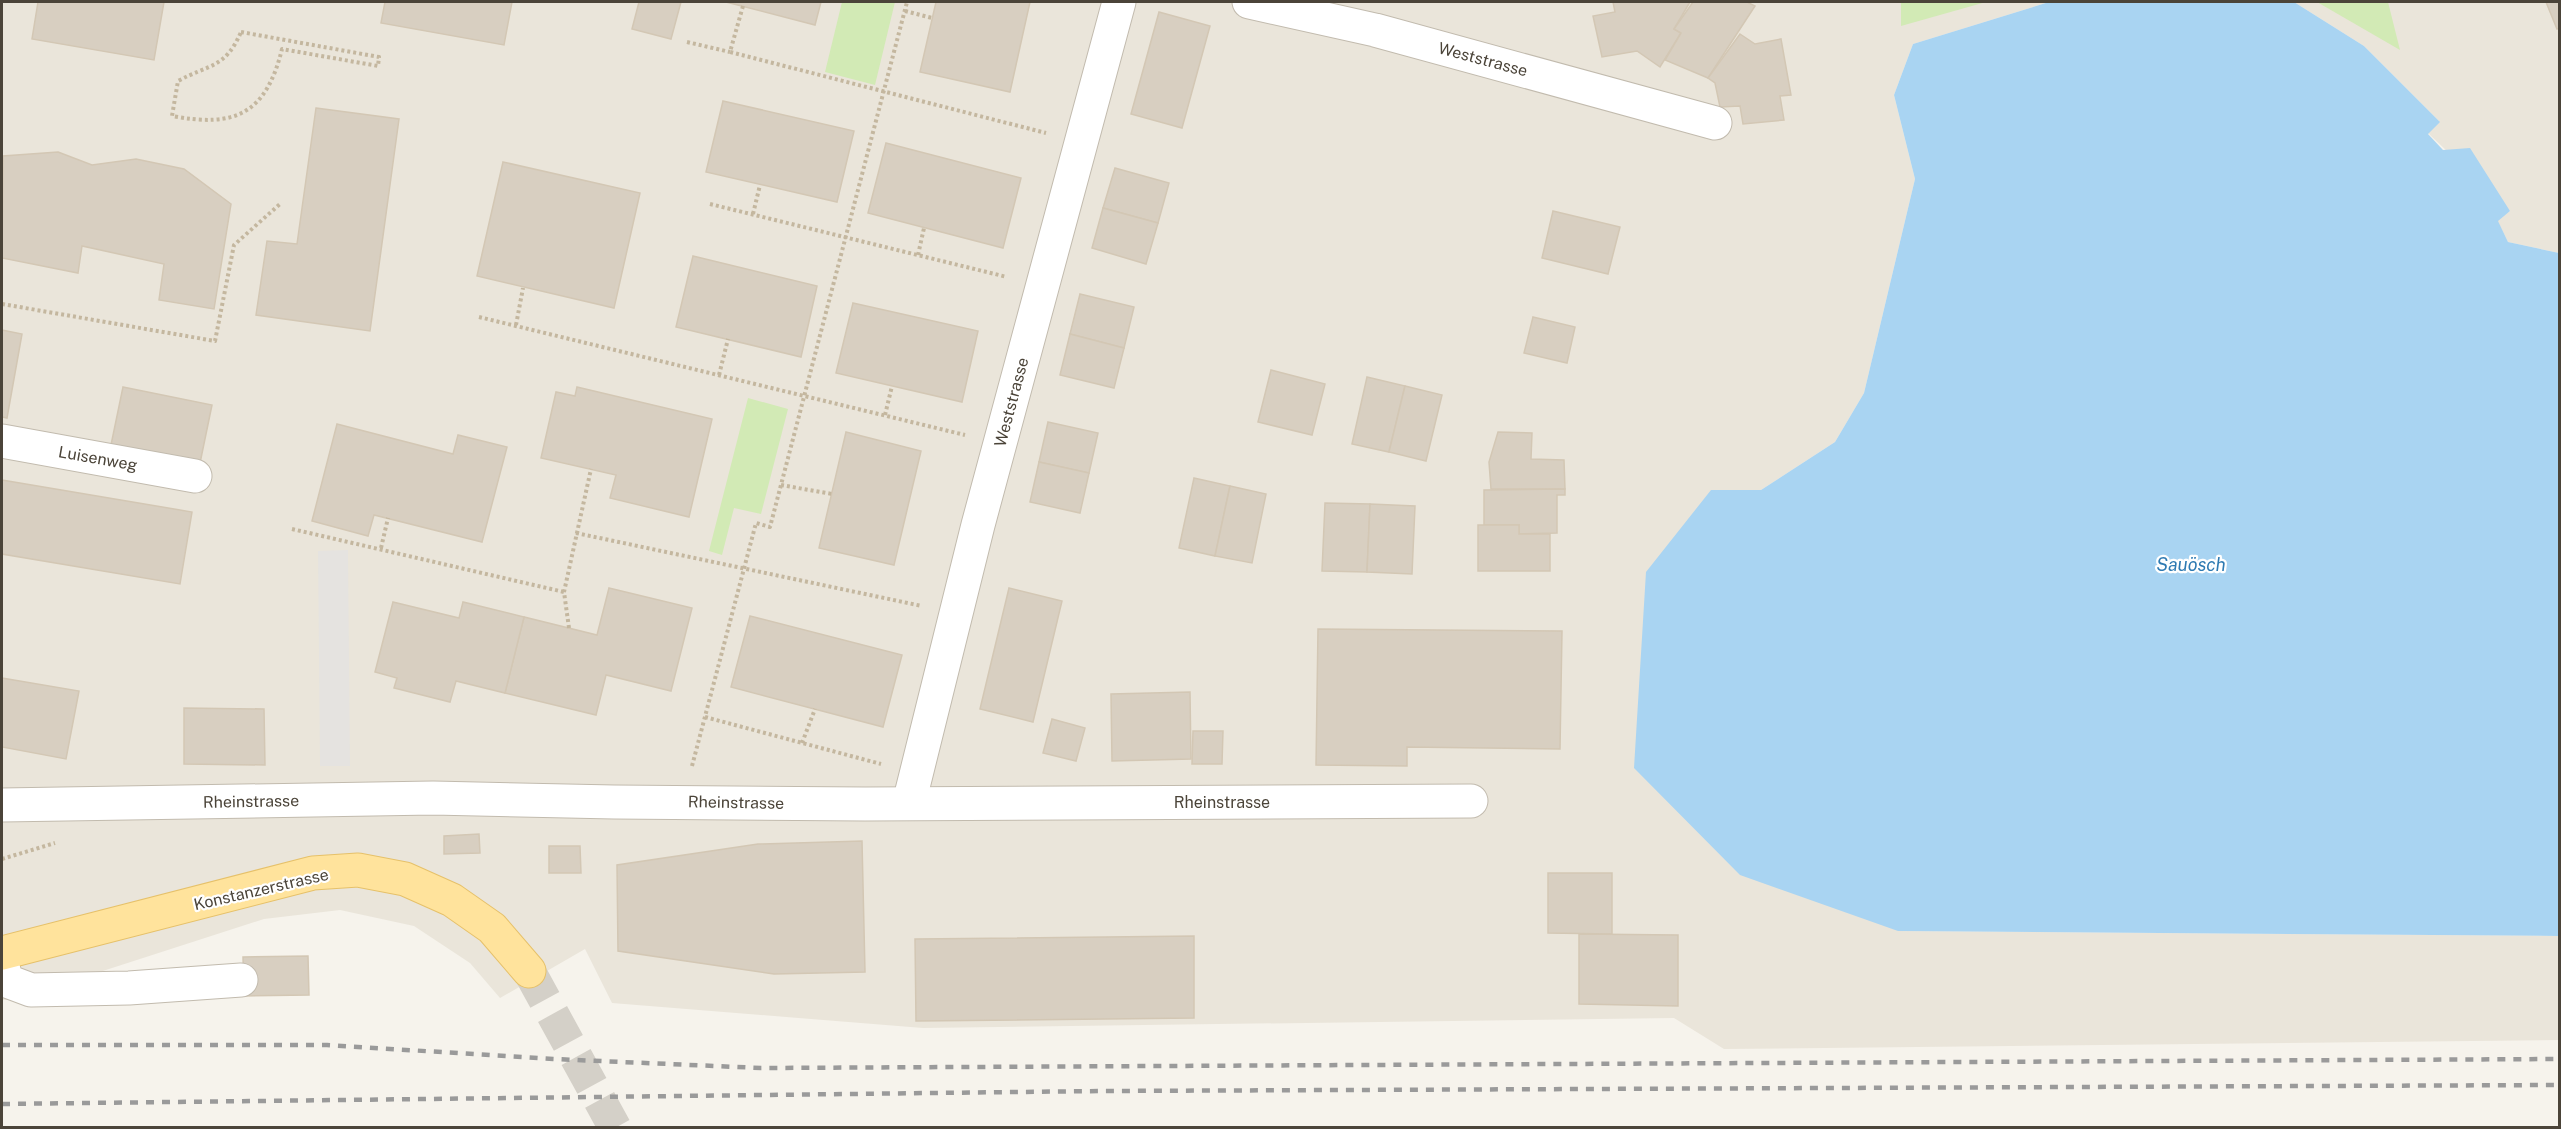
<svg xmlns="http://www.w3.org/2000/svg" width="2561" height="1129" viewBox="0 0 2561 1129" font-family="'Public Sans',sans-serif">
	<rect width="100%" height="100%" fill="#f6f3ec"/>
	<g fill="#eae5da">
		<polygon points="2,2 2049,2 1913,44 1894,95 1915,179 1864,393 1835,442 1761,490 1711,490 1898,931 2559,936 2559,1040 1724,1049 1674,1018 923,1028 612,1003 585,949 500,998 470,963 414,926 340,910 264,919 13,1000 2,1000"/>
		<polygon points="2294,2 2559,2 2559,253 2508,242 2497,220 2510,211 2428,133 2439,121 2364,46"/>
	</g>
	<g fill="#d2eab5">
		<polygon points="842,2 895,2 875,85 825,72"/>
		<polygon points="1901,2 1986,2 1901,26"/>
		<polygon points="2317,2 2388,2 2400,50"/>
		<polygon points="748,398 788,409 761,514 734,508 722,555 709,551"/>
	</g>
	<polygon fill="#e5e3e0" points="348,550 350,766 320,766 318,551"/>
	<polygon fill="#a9d4f2" points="2049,2 2294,2 2364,46 2440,122 2428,134 2443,150 2470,148 2510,211 2498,221 2508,242 2559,253 2559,936 1898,931 1740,875 1634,768 1646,572 1711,490 1761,490 1835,442 1864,393 1915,179 1894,95 1913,44"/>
	<g fill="#d8cfc1" stroke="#d3c7b4" stroke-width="1.5">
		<polygon points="38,2 164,2 154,60 32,39"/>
		<polygon points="385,2 512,2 504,45 381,23"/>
		<polygon points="639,2 681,2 671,39 632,29"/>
		<polygon points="726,2 821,2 815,25"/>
		<polygon points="936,2 1030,2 1010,92 920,72"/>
		<polygon points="1613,2 1690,2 1674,29 1681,33 1660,67 1637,51 1602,57 1593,16 1615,12"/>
		<polygon points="1693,2 1747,2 1755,6 1708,78 1665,60 1681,33 1674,29"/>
		<polygon points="2546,2 2560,2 2560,28 2557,29"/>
		<polygon points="1159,12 1210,26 1182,128 1131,114"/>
		<polygon points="1740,34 1755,44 1781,39 1791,95 1780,96 1784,120 1743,124 1740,106 1720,107 1715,83 1708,78"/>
		<polygon points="723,101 854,131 837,202 706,172"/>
		<polygon points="316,108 399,119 370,331 256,315 267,241 297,244"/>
		<polygon points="886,143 1021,178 1003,248 868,213"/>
		<polygon points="58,152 92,165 136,159 184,169 231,204 214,309 159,300 164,264 82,246 78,273 2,258 3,156"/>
		<polygon points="503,162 640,193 614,308 477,276"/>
		<polygon points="1115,168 1169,183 1158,223 1103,208"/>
		<polygon points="1103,208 1158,223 1146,264 1092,248"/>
		<polygon points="1553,211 1620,227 1608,274 1542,258"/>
		<polygon points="693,256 817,286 801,357 676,327"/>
		<polygon points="1080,294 1134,307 1124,348 1070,334"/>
		<polygon points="853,303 978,331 962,402 836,373"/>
		<polygon points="1533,317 1575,327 1567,363 1524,353"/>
		<polygon points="2,330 22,334 7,418 2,417"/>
		<polygon points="1070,334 1124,348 1114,388 1060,375"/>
		<polygon points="1271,370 1325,384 1312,435 1258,422"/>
		<polygon points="1367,377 1405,386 1389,452 1352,444"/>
		<polygon points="1405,386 1442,395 1426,461 1389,452"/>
		<polygon points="123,387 212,405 200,463 111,445"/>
		<polygon points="577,387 712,419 689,517 610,498 616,475 541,458 556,392 575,396"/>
		<polygon points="1048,422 1098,433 1089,473 1039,462"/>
		<polygon points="337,424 453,454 458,435 507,447 482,542 374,515 368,536 312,521"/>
		<polygon points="846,432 921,451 894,565 819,548"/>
		<polygon points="1498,432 1532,433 1531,459 1564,460 1565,489 1491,489 1489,462"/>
		<polygon points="1039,462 1089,473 1080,513 1030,502"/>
		<polygon points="1194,478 1230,486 1215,556 1179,548"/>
		<polygon points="2,480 192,512 180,584 2,554"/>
		<polygon points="1230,486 1266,494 1252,563 1215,556"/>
		<polygon points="1565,489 1565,495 1557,495 1557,533 1519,534 1519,525 1484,525 1484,490"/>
		<polygon points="1325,503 1370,504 1367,572 1322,571"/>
		<polygon points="1370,504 1415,506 1412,574 1367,572"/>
		<polygon points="1478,525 1519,525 1519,534 1550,534 1550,571 1478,571"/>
		<polygon points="609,588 692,608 671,691 606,675 596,715 505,693 524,617 597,635"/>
		<polygon points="1009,588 1062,601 1033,722 980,709"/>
		<polygon points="393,602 459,618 463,602 524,617 505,693 456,681 450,702 394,688 397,678 375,672"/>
		<polygon points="750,616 902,655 883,727 731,687"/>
		<polygon points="1318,629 1562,631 1560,749 1407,747 1407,766 1316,765"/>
		<polygon points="2,678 79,691 66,759 2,747"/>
		<polygon points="1190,692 1191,759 1112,761 1111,694"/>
		<polygon points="184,708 264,709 265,765 184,764"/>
		<polygon points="1052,719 1085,728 1076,761 1043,753"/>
		<polygon points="1193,731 1223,731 1222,764 1192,764"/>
		<polygon points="479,834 480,853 444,854 444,836"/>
		<polygon points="862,841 865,972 774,974 618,951 617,865 758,844"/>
		<polygon points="549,846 580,846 581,873 549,873"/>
		<polygon points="1548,873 1612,873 1612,934 1548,933"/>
		<polygon points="1579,934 1678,935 1678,1006 1579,1004"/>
		<polygon points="1194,936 1194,1018 916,1021 915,939"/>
		<polygon points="308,956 309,995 244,996 243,957"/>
	</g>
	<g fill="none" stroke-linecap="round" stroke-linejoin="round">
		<polyline stroke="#d4d0c8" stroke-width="33" stroke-dasharray="33 16" stroke-linecap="butt" points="529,971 615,1128"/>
		<defs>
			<g id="minor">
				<polyline points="1249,2 1375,30 1715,123"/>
				<polyline points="2,441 195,476"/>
				<polyline points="909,803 978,525 1119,2"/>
				<polyline points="2,805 433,798 614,802 865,804 1471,801"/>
				<polyline points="2,964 7,981 31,990 129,988 241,980"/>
			</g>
			<polyline id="major" points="2,953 313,873 358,870 405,879 452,900 492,928 529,971"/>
		</defs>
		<use href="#minor" stroke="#c2bbae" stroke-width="35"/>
		<use href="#major" stroke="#e6c16a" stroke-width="35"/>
		<g stroke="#c4b79f" stroke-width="4" stroke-dasharray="3 3" stroke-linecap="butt">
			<polyline points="743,6 730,52 1046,133"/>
			<polyline points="905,11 932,18"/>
			<path d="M241 32 379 57 378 66 282 49C266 114 235 128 172 116L178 81C209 64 225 69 241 32Z"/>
			<polyline points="687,42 730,52"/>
			<polyline points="710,204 1007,277"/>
			<polyline points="753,214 760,185"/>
			<polyline points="918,255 924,228"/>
			<polyline points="2,304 215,341 234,245 281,203"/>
			<polyline points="479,317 965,435"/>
			<polyline points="516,325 523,288"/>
			<polyline points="719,375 728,339"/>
			<polyline points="885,415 892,386"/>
			<polyline points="781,485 832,494"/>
			<polyline points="292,529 564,592"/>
			<polyline points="576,533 922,606"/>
			<polyline points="381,548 388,518"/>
			<polyline points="569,628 564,592 591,469"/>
			<polyline points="705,717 881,764"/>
			<polyline points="802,743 815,709"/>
			<polyline points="692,766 756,523 770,527 907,2"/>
			<polyline points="2,859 55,843"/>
		</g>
		<use href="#minor" stroke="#fff" stroke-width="33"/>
		<use href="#major" stroke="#ffe39c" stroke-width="33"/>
		<g stroke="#9a9a9a" stroke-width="4.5" stroke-dasharray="8 8" stroke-linecap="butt">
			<polyline points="2,1045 327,1045 553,1059 761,1068 2560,1059"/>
			<polyline points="2,1104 1101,1091 2560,1085"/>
		</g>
	</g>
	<g text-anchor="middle" stroke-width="4.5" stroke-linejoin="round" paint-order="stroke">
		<g font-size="16" fill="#4b4439" stroke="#fff">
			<text transform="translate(1483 59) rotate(15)" y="6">Weststrasse</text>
			<text transform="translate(1011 402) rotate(-75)" y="6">Weststrasse</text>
			<text transform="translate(98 458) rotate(10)" y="6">Luisenweg</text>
			<text transform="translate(251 801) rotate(-1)" y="6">Rheinstrasse</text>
			<text transform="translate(736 802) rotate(1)" y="6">Rheinstrasse</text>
			<text x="1222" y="808">Rheinstrasse</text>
			<text transform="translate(261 889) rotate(-13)" y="6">Konstanzerstrasse</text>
		</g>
		<g font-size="18" font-style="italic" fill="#2e7ab2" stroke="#fff">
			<text x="2191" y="571">Sauösch</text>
		</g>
	</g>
	<rect width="2561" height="1129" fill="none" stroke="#4b4439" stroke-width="6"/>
</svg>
